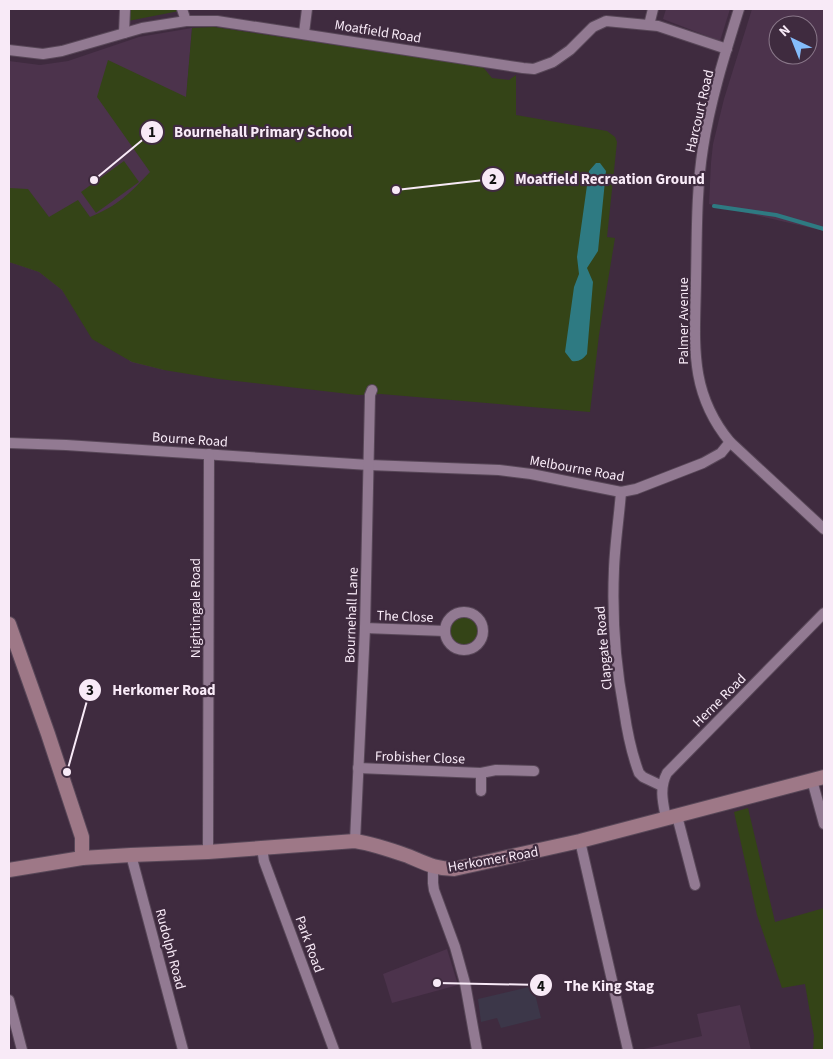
<svg xmlns="http://www.w3.org/2000/svg" width="833" height="1059" viewBox="0 0 833 1059" font-family="'Source Sans 3',sans-serif">
	<rect width="100%" height="100%" fill="#3f2b3f"/>
	<g fill="#4c334c" fill-rule="evenodd">
		<polygon points="666,9 730,9 720,41 663,19"/>
		<path d="M752 9H824V231L709 204 711 163 713 144 724 99ZM778 25H808V55H778Z"/>
		<polygon points="192,28 164,370 131,362 75,310 62,290 39,272 9,262 9,61 40,65 68,61 139,37"/>
		<polygon points="447,949 458,985 392,1003 383,974"/>
		<polygon points="740,1005 751,1050 639,1050 702,1036 697,1014"/>
	</g>
	<polygon fill="#3c3749" points="533,986 541,1018 501,1028 497,1018 481,1022 478,999"/>
	<g fill="#344417">
		<polygon points="129,9 178,9 179,11 128,21"/>
		<path d="M214 27 483 67 492 78 509 80 516 75V115L607 131 615 137 617 142 607 237 615 238 599 335 590 412 381 394 358 395 219 379 164 370 132 362 92 339 62 290 39 272 9 262V188L28 189 49 217 78 200 90 217C119 205 129 194 150 172L97 97 108 60 186 97 192 28Z"/>
		<polygon points="124,161 139,182 96,213 81,192"/>
		<circle cx="464" cy="631" r="15"/>
		<polygon points="748,808 775,922 824,908 824,1050 813,1050 814,1036 805,984 782,988 757,915 734,812"/>
	</g>
	<path fill="#2e7a82" d="M596 163H600L606 171 598 251 587 268 593 282 587 354C583 359 579 362 572 361L565 352 574 287 579 274 577 257 589 171Z"/>
	<g fill="none" stroke-linecap="round" stroke-linejoin="round">
		<polyline stroke="#2e7a82" stroke-width="4" points="714,206 776,215 824,229"/>
		<defs>
			<g id="street">
				<polyline points="182,9 186,21"/>
				<polyline points="649,25 653,9"/>
				<polyline points="124,33 125,9"/>
				<polyline points="304,33 307,9"/>
				<polyline points="9,50 43,54 62,51 142,28 186,21 217,21 523,68 534,69 553,62 570,50 593,27 606,21 658,26 727,49"/>
				<path d="M730 442C688 391 695 343 696 280 697 237 696 192 703 148 710 101 725 54 739 9"/>
				<polyline points="9,443 66,445 369,465 499,470 531,474 621,492 636,489 703,463 721,453 730,442 824,529"/>
				<path d="M621 492C619 518 615 543 614 569 612 616 615 663 624 710 627 731 631 752 639 773L643 777 662 786"/>
				<circle cx="464" cy="631" r="19"/>
				<polyline points="365,628 445,631"/>
				<polyline points="358,768 481,773 496,770 534,771"/>
				<polyline points="812,780 824,824"/>
				<polyline points="481,791 481,773"/>
				<polyline points="677,816 695,885"/>
				<path d="M666 818C663 803 659 788 667 773L824 613"/>
				<polyline points="355,841 365,628 370,395 372,390"/>
				<polyline points="580,841 628,1050"/>
				<polyline points="262,848 264,861 334,1050"/>
				<polyline points="208,852 209,454"/>
				<polyline points="131,855 183,1050"/>
				<polyline points="433,868 433,883 434,890 455,947 465,983 477,1050"/>
				<polyline points="9,1000 22,1050"/>
			</g>
			<g id="secondary">
				<polyline points="9,624 48,734 82,837 82,858"/>
				<path d="M9 870 82 858 131 855 208 852 355 841C373 844 391 850 408 856 425 863 435 869 454 869L580 841 824 777"/>
			</g>
		</defs>
		<use href="#street" stroke="#584758" stroke-width="12"/>
		<use href="#secondary" stroke="#584758" stroke-width="16"/>
		<use href="#street" stroke="#927a92" stroke-width="10"/>
		<use href="#secondary" stroke="#9e7887" stroke-width="14"/>
	</g>
	<g text-anchor="middle" stroke-width="4.5" stroke-linejoin="round" paint-order="stroke">
		<g font-size="14" fill="#f8eaf7" stroke="#3f2b3f">
			<text transform="translate(378 31) rotate(9)" y="5">Moatfield Road</text>
			<text transform="translate(699 111) rotate(-77)" y="5">Harcourt Road</text>
			<text transform="translate(683 321) rotate(-90)" y="5">Palmer Avenue</text>
			<text transform="translate(190 439) rotate(4)" y="5">Bourne Road</text>
			<text transform="translate(577 468) rotate(10)" y="5">Melbourne Road</text>
			<text transform="translate(195 608) rotate(-90)" y="5">Nightingale Road</text>
			<text transform="translate(351 615) rotate(-88)" y="5">Bournehall Lane</text>
			<text transform="translate(405 616) rotate(2)" y="5">The Close</text>
			<text transform="translate(603 648) rotate(-95)" y="5">Clapgate Road</text>
			<text transform="translate(719 700) rotate(-45)" y="5">Herne Road</text>
			<text transform="translate(420 757) rotate(2)" y="5">Frobisher Close</text>
			<text transform="translate(493 859) rotate(-10)" y="5">Herkomer Road</text>
			<text transform="translate(310 944) rotate(70)" y="5">Park Road</text>
			<text transform="translate(171 949) rotate(75)" y="5">Rudolph Road</text>
		</g>
	</g>
	<path fill="none" stroke="#f8eaf7" stroke-width="2" d="M94 180L152 132M396 190L493 179M67 772L90 690M437 983L541 985"/>
	<g fill="#f8eaf7" stroke="#3f2b3f" stroke-width="2">
		<circle cx="94" cy="180" r="5"/>
		<circle cx="396" cy="190" r="5"/>
		<circle cx="67" cy="772" r="5"/>
		<circle cx="437" cy="983" r="5"/>
		<circle cx="152" cy="132" r="12"/>
		<circle cx="493" cy="179" r="12"/>
		<circle cx="90" cy="690" r="12"/>
		<circle cx="541" cy="985" r="12"/>
	</g>
	<g font-size="15" text-anchor="middle" font-weight="bold" fill="#111">
		<text x="152" y="137">1</text>
		<text x="493" y="184">2</text>
		<text x="90" y="695">3</text>
		<text x="541" y="991">4</text>
	</g>
	<g font-size="15" text-anchor="middle" font-weight="bold" fill="#f8eaf7" stroke="#3f2b3f" stroke-width="4.5" stroke-linejoin="round" paint-order="stroke">
		<text x="263" y="137">Bournehall Primary School</text>
		<text x="610" y="184">Moatfield Recreation Ground</text>
		<text x="164" y="695">Herkomer Road</text>
		<text x="609" y="991">The King Stag</text>
	</g>
	<rect width="833" height="1059" fill="none" stroke="#f8eaf7" stroke-width="20"/>
	<g transform="translate(793 40) rotate(317)"><circle r="24" fill="#3f2b3f" stroke="#897789"/>
	<path d="M0-4L9 19L0 12L-9 19Z" fill="#84bcfb"/>
	<text y="-8" font-size="14" font-weight="bold" text-anchor="middle" fill="#f8eaf7">N</text>
	</g>
</svg>
